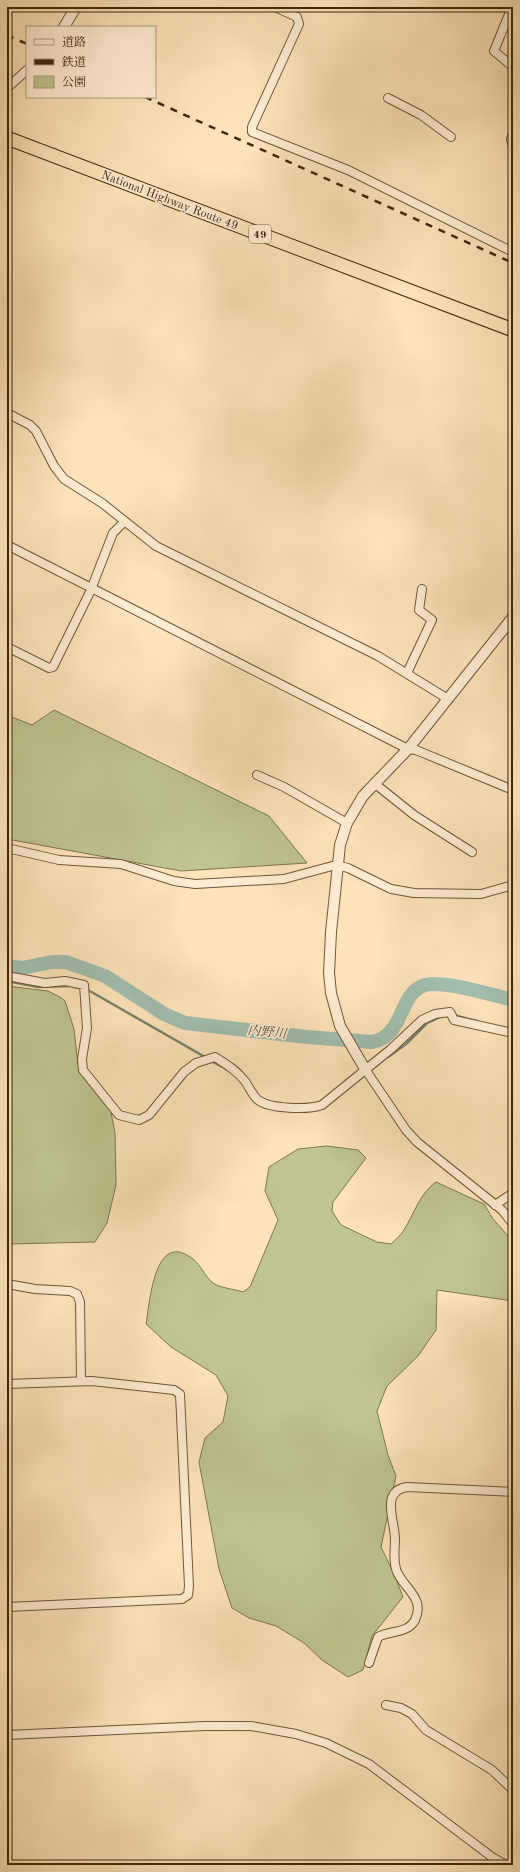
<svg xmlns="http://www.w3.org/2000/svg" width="520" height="1872" viewBox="0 0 520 1872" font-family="'Old Standard TT','Noto Serif JP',serif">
	<rect width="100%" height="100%" fill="#ffe3bb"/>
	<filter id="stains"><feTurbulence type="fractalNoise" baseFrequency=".005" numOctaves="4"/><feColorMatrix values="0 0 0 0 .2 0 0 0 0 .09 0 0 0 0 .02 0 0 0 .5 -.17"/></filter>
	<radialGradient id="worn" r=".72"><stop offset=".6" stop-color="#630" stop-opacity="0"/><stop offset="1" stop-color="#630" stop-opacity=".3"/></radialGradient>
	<g fill="#bfc491" stroke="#7e764e">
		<polygon points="54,710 269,816 307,863 181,871 7,839 7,715 32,725"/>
		<polygon points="7,986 48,991 60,997 65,1001 74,1029 78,1064 84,1078 111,1112 115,1133 116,1185 107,1223 95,1242 7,1244"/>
		<path d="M327 1146 358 1150 366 1158 333 1202 332 1211 341 1225 377 1242 391 1244C396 1239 401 1235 404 1230 414 1214 420 1193 436 1182L484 1204 493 1219 508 1236 513 1248V1301L437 1290 436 1330 418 1356 387 1386 377 1411 388 1455 396 1476 381 1547 395 1576 403 1597 372 1636 363 1670 348 1677 322 1660 304 1643 276 1626 249 1618 232 1608 219 1569 199 1462 205 1438 223 1422 228 1396 216 1375 171 1347 146 1324C150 1302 154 1229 193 1259 201 1265 205 1277 213 1283 220 1288 234 1289 243 1292L250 1287 278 1220 265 1191 269 1167 298 1149Z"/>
	</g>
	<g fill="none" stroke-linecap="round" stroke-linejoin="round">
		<g stroke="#78826c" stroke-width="2.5">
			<polyline points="7,981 38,987 70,986"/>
			<polyline points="74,987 88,990 205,1057"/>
			<polyline points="453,1015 477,1021"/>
			<polyline points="388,1057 406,1044 427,1023 442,1016"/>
			<polyline points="211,1061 228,1070"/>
			<polyline points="263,1106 273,1109"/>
		</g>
		<path stroke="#a0beae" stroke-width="14" d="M7 966 22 968 52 962H66L105 976 164 1014 185 1023 307 1037 372 1042C405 1036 398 993 425 985 444 980 492 995 513 1000"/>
		<defs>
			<g id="minor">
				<polyline points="275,7 297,17 299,24 252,127 252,132 348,170 513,252"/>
				<polyline points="512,7 494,51 513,67"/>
				<polyline points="7,88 27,70"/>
				<polyline points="388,98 421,115 451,137"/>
				<polyline points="513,133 511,139 513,148"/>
				<polyline points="7,413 30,425 36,431 54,466 64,479 102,503 156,546 378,656 448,699"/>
				<polyline points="7,545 408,749 416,750 513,790"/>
				<polyline points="7,647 49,668 53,667 90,592 113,533 124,522"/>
				<polyline points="407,673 432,620 419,610 422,589"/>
				<polyline points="257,775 284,787 347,823"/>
				<polyline points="374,783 414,815 472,852"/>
				<polyline points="7,848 59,860 121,864 174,881 195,884 284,879 336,865 348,868 391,889 414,893 481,894 513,885"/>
				<path d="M7 976 45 983 65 981 84 985 87 1028 82 1059 83 1070 119 1115 139 1120 149 1115 184 1072 196 1063 215 1057C226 1064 236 1070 244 1080 249 1086 252 1095 258 1100 270 1109 308 1110 322 1105L391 1049 422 1020 435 1014 450 1012 454 1020 513 1033"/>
				<polyline points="365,1069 406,1130 417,1142 502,1210 513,1224"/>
				<polyline points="495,1205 513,1193"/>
				<polyline points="7,1284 35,1289 70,1291 77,1294 80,1302 81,1381"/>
				<polyline points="7,1384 92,1381 174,1390 180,1394 189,1586 188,1595 182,1599 7,1607"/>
				<path d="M369 1663 378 1637C390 1630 408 1634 415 1620 426 1597 402 1588 396 1569 393 1558 395 1549 395 1539 395 1521 380 1491 407 1487L513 1492"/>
				<polyline points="386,1705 401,1708 412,1714 426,1730 492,1770 513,1790"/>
				<polyline points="7,1735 205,1726 251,1726 296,1734 326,1743 369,1764 492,1857 506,1865"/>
			</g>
			<g id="tertiary">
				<polyline points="64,27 76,7"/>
				<polyline points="365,1069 340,1026 331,993 329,973 331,932 340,845 347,823 363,796 408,749 513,617"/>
			</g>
			<polyline id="trunk" points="7,138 513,330"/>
		</defs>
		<use href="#minor" stroke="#6e5636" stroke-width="10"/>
		<use href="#tertiary" stroke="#6e5636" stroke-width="12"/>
		<use href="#trunk" stroke="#3d270a" stroke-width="15"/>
		<use href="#minor" stroke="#ffedd3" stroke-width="8"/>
		<use href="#tertiary" stroke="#ffedd3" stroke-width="10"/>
		<use href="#trunk" stroke="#ffe3bb" stroke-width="13"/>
		<g stroke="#3d270a" stroke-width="2.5" stroke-dasharray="7 7" stroke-linecap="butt">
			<polyline points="7,35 27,44"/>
			<polyline points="145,97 513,263"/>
		</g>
	</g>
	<g text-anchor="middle" stroke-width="3.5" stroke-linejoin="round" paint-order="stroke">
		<rect fill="#ffedd3" stroke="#776246" stroke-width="1" x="249" y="225" width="22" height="18" rx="3"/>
		<g font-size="11" font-weight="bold" fill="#3d270a">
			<text x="260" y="238">49</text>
		</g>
		<g font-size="12" fill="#3d270a" stroke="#ffedd3">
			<text transform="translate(170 200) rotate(21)" y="4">National Highway Route 49</text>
		</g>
		<g font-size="13" font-style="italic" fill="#5b543b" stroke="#ffedd3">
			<text transform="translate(267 1031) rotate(6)" y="5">内野川</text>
		</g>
	</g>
	<rect width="520" height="1872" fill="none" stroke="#ffe3bb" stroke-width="24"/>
	<rect x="8" y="8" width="504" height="1856" fill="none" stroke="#3d270a" stroke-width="2"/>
	<rect x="12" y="12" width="496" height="1848" fill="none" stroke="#3d270a"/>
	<rect x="26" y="26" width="130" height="72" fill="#ffedd3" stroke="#b19e83"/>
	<rect x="34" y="39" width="20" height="6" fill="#ffedd3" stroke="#b19e83"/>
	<text x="62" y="46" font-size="12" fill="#3d270a">道路</text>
	<rect x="34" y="59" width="20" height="6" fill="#3d270a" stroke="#b19e83"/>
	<text x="62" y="66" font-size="12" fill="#3d270a">鉄道</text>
	<rect x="34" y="76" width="20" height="12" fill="#bfc491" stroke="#b19e83"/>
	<text x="62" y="86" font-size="12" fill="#3d270a">公園</text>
	<rect width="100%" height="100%" filter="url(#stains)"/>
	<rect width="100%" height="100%" fill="url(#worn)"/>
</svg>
